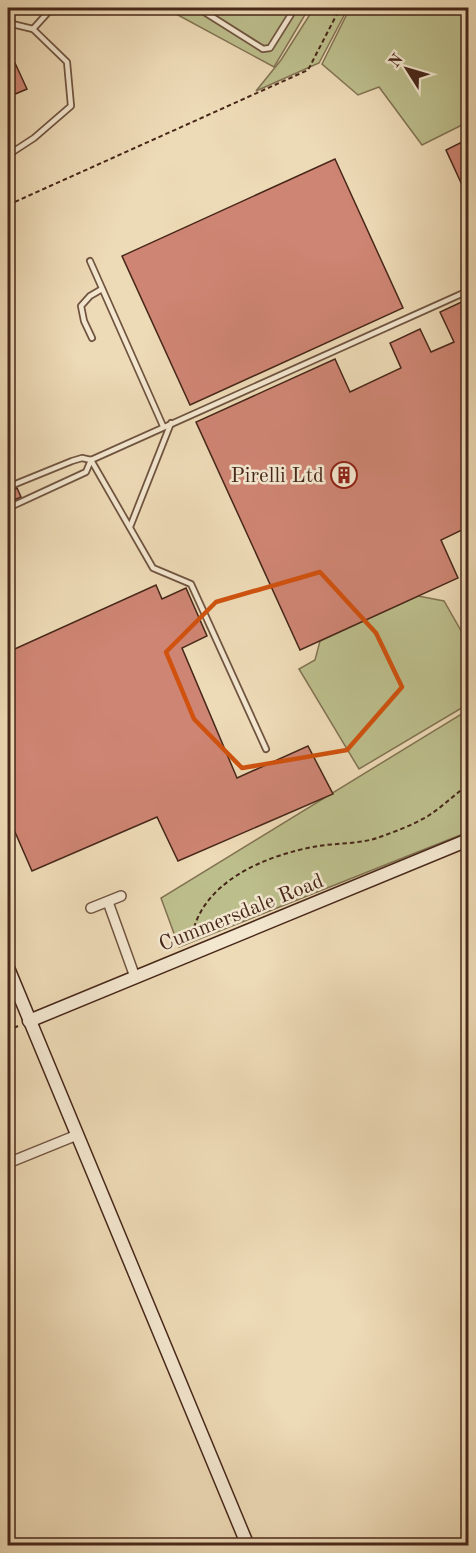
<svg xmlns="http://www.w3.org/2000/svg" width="476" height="1553" viewBox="0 0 476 1553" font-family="'Old Standard TT',serif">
	<rect width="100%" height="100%" fill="#eddab6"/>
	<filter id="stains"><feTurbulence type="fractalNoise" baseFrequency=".00333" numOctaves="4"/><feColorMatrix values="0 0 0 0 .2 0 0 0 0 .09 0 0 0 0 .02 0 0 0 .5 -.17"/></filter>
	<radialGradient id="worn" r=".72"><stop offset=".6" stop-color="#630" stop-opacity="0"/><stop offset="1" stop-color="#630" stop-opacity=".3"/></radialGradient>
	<g fill="#bcbe8c" stroke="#827252" stroke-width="1.5">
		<polygon points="165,8 309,8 274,67"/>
		<polygon points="314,8 348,8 319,63 256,91 281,60"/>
		<polygon points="350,8 468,8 468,122 422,145 379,87 358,95 322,64"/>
		<polygon points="418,596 444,601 468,643 468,687 465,706 359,769 299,669 315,660 320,641"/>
		<polygon points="468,710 468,832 179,947 161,898"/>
	</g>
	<g fill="#ce8573" stroke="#472719" stroke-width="1.5">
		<polygon points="15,63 27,89 8,97 8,66"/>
		<polygon points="468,139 468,198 446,150"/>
		<polygon points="335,159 403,308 190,405 122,256"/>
		<polygon points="468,299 468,527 441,540 458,578 300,650 196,422 335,359 350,392 401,368 390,343 420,329 431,352 454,342 440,312"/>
		<polygon points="17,488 21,497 8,503 8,492"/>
		<polygon points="156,585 162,599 186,588 207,636 182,648 237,778 308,746 333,794 178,861 157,817 32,871 8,816 8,652"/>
	</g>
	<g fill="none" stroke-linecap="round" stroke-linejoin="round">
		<defs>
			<g id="lane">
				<polyline points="198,8 263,49 270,48 295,8"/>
				<polyline points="8,23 33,29 67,62 71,106 34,138 8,155"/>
				<polyline points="33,29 52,8"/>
				<polyline points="90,261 163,426"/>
				<polyline points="92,338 84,321 81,306 90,296 102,289"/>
				<polyline points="91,460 153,568 191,584 266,749"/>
				<polyline points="8,487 72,461 82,458 91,460 468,291"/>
				<polyline points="8,508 86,472 91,460"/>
				<polyline points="130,527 171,423"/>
				<polyline points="465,608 468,615"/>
			</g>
			<g id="street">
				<polyline points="108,902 135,977"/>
				<polyline points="91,908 121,896"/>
				<polyline points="8,1163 77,1135"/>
			</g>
			<g id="secondary">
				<polyline points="8,968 248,1546"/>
				<polyline points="29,1021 468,840"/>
			</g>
		</defs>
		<use href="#lane" stroke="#705440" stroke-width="8"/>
		<use href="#street" stroke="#705440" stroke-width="12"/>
		<use href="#secondary" stroke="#472719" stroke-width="15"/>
		<g stroke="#472719" stroke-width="2" stroke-dasharray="4.5 3" stroke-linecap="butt">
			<polyline points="8,205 308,70 340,8"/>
			<path d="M191 942C198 882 266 855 318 846 338 843 358 844 377 838 394 832 413 825 428 816 442 807 454 795 468 785"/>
			<polyline points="8,1031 18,1026"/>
		</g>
		<use href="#lane" stroke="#f3e7d0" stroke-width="4.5"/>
		<use href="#street" stroke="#f3e7d0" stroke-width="9"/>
		<use href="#secondary" stroke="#f3e7d0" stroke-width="12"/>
	</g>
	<path fill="none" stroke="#d0520e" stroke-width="4.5" stroke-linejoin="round" d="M320 572 376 633 402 687 347 750 242 768 194 719 166 652 216 602Z"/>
	<defs>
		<symbol id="building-ring" viewBox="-11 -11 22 22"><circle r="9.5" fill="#f3e7d0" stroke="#8f2418" stroke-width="1.5"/><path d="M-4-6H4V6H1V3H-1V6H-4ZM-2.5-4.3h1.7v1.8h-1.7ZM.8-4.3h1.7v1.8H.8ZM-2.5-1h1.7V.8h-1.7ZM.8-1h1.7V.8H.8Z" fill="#8f2418"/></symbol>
	</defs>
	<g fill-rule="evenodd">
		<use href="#building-ring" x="329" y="460" width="30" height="30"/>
	</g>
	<g text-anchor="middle" stroke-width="5" stroke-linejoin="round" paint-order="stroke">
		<g font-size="21" fill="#472719" stroke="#f3e7d0" text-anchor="end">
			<text x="324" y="482">Pirelli Ltd</text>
		</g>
		<g font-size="21" fill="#472719" stroke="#f3e7d0">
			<text transform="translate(241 912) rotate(-22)" y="7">Cummersdale Road</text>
		</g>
	</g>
	<rect width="476" height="1553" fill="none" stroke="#eddab6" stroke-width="30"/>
	<rect x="9" y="9" width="458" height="1535" fill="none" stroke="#472719" stroke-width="3"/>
	<rect x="15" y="15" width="446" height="1523" fill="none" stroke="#472719" stroke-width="1.5"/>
	<g transform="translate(407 69) rotate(307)" stroke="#f3e7d0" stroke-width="4.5" paint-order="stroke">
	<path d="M0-4.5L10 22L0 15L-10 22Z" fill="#472719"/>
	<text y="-9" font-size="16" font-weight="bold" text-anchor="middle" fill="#472719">N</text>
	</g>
	<rect width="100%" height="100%" filter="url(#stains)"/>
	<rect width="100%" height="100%" fill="url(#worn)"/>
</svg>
